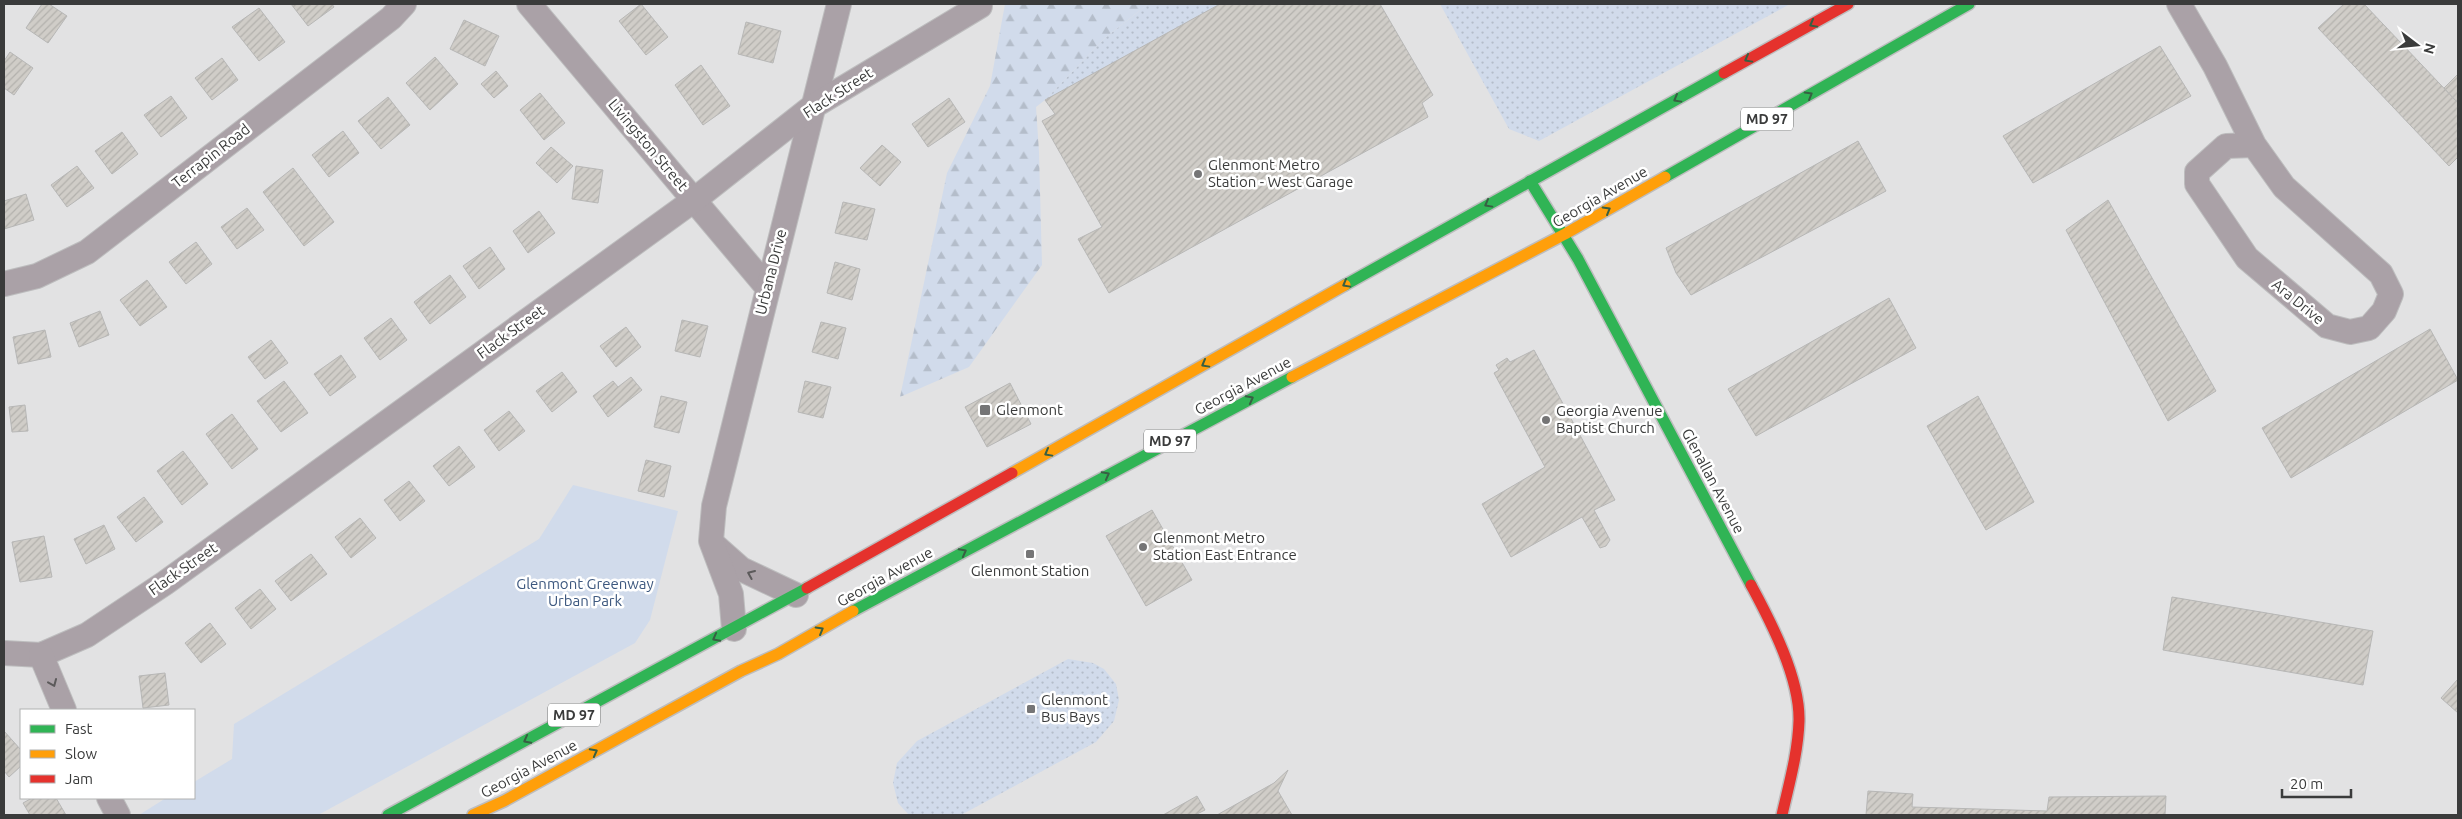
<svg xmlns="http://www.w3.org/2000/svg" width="2462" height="819" viewBox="0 0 2462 819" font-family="Ubuntu,sans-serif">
	<defs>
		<pattern id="grass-dots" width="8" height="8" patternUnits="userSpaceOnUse" patternTransform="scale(1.25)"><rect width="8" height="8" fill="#d1dbeb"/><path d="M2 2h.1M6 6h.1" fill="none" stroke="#b4bdca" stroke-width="1.8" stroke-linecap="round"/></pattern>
		<pattern id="forest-firs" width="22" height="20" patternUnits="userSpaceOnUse" patternTransform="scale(1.25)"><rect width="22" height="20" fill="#d1dbeb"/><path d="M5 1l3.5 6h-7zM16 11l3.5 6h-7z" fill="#b4bdca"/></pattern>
		<pattern id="building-hatch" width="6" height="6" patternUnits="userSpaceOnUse" patternTransform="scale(1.25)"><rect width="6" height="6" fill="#d0cdc8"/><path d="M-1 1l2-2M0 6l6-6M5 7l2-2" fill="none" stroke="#b3b1ad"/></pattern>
	</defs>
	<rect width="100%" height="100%" fill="#e2e2e3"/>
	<g fill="url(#grass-dots)">
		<polygon points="1148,4 1220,4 1045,100 1105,38"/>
		<polygon points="1440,4 1790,4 1539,141 1509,129"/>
		<polygon points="1068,659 1093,663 1104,669 1116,684 1119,700 1114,721 1096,742 961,815 909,815 898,803 893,783 897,763 917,741"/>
	</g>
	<polygon fill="url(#forest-firs)" points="1005,4 1148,4 1105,38 1045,100 1036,107 1039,152 1042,265 969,367 900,397 947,173 990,86"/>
	<polygon fill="#d1dbeb" points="573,485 678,511 650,620 635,643 318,815 139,815 166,798 194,798 194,782 232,759 234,724 539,539"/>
	<g fill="url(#building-hatch)" stroke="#b7b7b6">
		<polygon points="42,4 49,4 67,16 48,43 26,28"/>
		<polygon points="291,4 332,4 334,7 308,26"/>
		<polygon points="641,4 668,37 646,55 619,21"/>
		<polygon points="1220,4 1380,4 1433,95 1422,103 1428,117 1109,293 1078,239 1102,227 1042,121 1055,114 1045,100"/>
		<polygon points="2344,4 2364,4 2458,103 2458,157 2449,166 2318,28"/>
		<polygon points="259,8 285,42 259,61 232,27"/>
		<polygon points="464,20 499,36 485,66 450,49"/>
		<polygon points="746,22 781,31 773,63 738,54"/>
		<polygon points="2160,46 2191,96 2033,183 2003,136"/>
		<polygon points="10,52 33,68 14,95 4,88 4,61"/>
		<polygon points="435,57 458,84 430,110 406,83"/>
		<polygon points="222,58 238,80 212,100 195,78"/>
		<polygon points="701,65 730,106 703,125 675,85"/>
		<polygon points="496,71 508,86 494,98 481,84"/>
		<polygon points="2458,74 2458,103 2444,88"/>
		<polygon points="540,93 565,123 544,140 520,110"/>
		<polygon points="171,96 187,118 161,137 144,115"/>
		<polygon points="388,97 410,125 381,149 358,121"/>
		<polygon points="949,98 965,122 928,147 912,124"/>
		<polygon points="343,131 359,153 329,177 312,155"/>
		<polygon points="122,132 138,154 112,174 95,151"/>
		<polygon points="1858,141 1886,191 1691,295 1676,273 1666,248"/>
		<polygon points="882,145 901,162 880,186 860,168"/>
		<polygon points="551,147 573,166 557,183 536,163"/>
		<polygon points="77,166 94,188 67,207 51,185"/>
		<polygon points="576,166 603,170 598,203 572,199"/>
		<polygon points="293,168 334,222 304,246 263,192"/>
		<polygon points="26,194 34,220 4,229 4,201"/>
		<polygon points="2108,200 2216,391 2168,421 2066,230"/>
		<polygon points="843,202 875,209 867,240 835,233"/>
		<polygon points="247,208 264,230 237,249 221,227"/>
		<polygon points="539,211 555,233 528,253 513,231"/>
		<polygon points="196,242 212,264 186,284 169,262"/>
		<polygon points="490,247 505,269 479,289 463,266"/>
		<polygon points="835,262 860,269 852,300 827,293"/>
		<polygon points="450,275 466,297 430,324 414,302"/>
		<polygon points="147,280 167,307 140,326 120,300"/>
		<polygon points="1889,298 1916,348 1756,436 1728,389"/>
		<polygon points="100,311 109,335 79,347 70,323"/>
		<polygon points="391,318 407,340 380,360 364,338"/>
		<polygon points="682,320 708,326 700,357 675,351"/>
		<polygon points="821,322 846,328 838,359 812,352"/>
		<polygon points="626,327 641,347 616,367 600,346"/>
		<polygon points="2430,329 2458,380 2291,478 2262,428"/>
		<polygon points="45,330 51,357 18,364 13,337"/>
		<polygon points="271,340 288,363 265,379 248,357"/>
		<polygon points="1534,350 1615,500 1594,510 1610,540 1606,546 1600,548 1582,517 1511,557 1482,504 1545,467 1494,373 1499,370 1496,365 1507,358 1510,362"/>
		<polygon points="341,355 356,377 330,396 314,374"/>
		<polygon points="562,372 577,392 552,412 536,391"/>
		<polygon points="631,377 642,390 608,417 593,396 613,381 618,387"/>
		<polygon points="284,381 308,413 281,432 257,401"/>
		<polygon points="805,381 831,387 823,418 798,412"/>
		<polygon points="1010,383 1031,424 987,447 965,407"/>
		<polygon points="661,396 687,402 679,433 654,427"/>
		<polygon points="1978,396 2034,502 1986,530 1927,426"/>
		<polygon points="25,405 28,431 12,432 9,407"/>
		<polygon points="509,411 525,431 499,451 484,430"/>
		<polygon points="232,414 258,449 232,469 206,434"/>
		<polygon points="459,446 475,467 449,486 433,466"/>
		<polygon points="183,451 208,484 182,505 157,471"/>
		<polygon points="646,460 671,466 664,497 638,491"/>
		<polygon points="409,481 425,501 400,521 384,500"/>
		<polygon points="144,497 163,522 136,542 117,517"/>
		<polygon points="1152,510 1192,580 1146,606 1106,536"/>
		<polygon points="360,518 376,538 351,558 335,537"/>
		<polygon points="104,525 115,549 86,564 74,539"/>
		<polygon points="44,536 52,577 20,582 12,542"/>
		<polygon points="311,554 327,574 291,601 275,581"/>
		<polygon points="260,589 276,609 251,629 235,608"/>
		<polygon points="2172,597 2373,631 2363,685 2163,650"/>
		<polygon points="210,623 226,644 201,663 185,643"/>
		<polygon points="165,673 169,705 143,708 139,676"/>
		<polygon points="2458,679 2458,713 2441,698"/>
		<polygon points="4,731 21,750 21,766 9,777 4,771"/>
		<polygon points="1288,770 1278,791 1292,815 1217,815 1274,783"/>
		<polygon points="1868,791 1913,794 1912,807 2047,811 2049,797 2166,796 2165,815 1866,815"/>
		<polygon points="1197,796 1205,810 1195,815 1163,815"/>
		<polygon points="32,798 56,798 66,815 30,815 23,803"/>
	</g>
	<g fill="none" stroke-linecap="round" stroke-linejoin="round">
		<defs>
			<g id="street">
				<polyline points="529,4 767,287"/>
				<polyline points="2179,4 2215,66 2254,145 2284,187 2381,274 2391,294 2384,311 2369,328 2350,332 2327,326 2247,258 2197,184 2197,172 2226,146 2254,145"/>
				<polyline points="4,284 37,276 87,252 391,18 404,4"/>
				<polyline points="715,546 741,569 796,595"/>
				<polyline points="734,629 731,594 711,541 714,506 839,4"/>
				<polyline points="4,653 41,655 87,635 165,583 694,200 812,107 980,6"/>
				<polyline points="41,655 64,710"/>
				<polyline points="109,798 118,815"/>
			</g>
			<g id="fast">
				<polyline points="1665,177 1969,4"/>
				<polyline points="1530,181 1578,259 1751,585"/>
				<polyline points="1345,285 1724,73"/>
				<polyline points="853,611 1292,377"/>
				<polyline points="388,815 807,588"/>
			</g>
			<g id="slow">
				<polyline points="1292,377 1565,234 1665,177"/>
				<polyline points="1012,473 1345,285"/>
				<polyline points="473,815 504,801 741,671 778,654 853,611"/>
			</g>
			<g id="jam">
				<polyline points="1724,73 1848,4"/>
				<path d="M1751 585C1771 622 1800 678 1799 721 1798 753 1789 784 1782 815"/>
				<polyline points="807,588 1012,473"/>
			</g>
		</defs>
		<use href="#street" stroke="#bdbdbe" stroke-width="26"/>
		<use href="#fast" stroke="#bdbdbe" stroke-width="14"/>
		<use href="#slow" stroke="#bdbdbe" stroke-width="14"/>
		<use href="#jam" stroke="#bdbdbe" stroke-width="14"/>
		<use href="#street" stroke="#aaa1a7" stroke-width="24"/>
		<use href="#fast" stroke="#30b455" stroke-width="11"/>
		<use href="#slow" stroke="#ff9f0a" stroke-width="11"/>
		<use href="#jam" stroke="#e5322d" stroke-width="11"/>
	</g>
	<defs><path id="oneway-chevron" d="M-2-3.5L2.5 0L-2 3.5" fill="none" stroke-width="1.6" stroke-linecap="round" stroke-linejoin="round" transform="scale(1.25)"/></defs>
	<g stroke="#375f43">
		<use href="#oneway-chevron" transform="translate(1813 24) rotate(151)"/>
		<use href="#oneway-chevron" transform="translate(1748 59) rotate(151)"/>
		<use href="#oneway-chevron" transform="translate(1809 95) rotate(-30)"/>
		<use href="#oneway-chevron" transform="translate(1677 99) rotate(151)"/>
		<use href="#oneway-chevron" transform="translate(1488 204) rotate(151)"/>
		<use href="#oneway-chevron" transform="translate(1607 210) rotate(-30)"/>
		<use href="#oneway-chevron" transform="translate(1346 284) rotate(151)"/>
		<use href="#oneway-chevron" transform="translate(1205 364) rotate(151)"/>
		<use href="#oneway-chevron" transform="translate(1250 399) rotate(-28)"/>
		<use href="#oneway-chevron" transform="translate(1048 453) rotate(151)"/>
		<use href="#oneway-chevron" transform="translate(1106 475) rotate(-28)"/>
		<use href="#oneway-chevron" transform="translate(963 552) rotate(-28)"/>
		<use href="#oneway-chevron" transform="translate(820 630) rotate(-30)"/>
		<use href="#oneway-chevron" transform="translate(716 638) rotate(152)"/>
		<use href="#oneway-chevron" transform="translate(527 740) rotate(152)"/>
		<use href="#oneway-chevron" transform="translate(594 752) rotate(-28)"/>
	</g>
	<g stroke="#5c5a5b">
		<use href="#oneway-chevron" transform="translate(751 574) rotate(-157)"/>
		<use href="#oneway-chevron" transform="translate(53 683) rotate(67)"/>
	</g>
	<g fill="#757576" stroke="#fff" stroke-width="2">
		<circle cx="1198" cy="174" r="5"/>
		<rect x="979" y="404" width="12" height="12" rx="2.5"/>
		<circle cx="1546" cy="420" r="5"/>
		<circle cx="1143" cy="547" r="5"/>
		<rect x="1025" y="549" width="10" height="10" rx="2.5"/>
		<rect x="1026" y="704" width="10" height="10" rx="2.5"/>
	</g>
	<g text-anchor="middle" stroke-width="5" stroke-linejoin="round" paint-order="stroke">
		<g fill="#fff" stroke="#757676" stroke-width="1">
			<rect x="1741" y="107.5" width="52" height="23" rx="4"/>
			<rect x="1144" y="429.5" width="52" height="23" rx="4"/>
			<rect x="548" y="703.5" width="52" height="23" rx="4"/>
		</g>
		<g font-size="14" font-weight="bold" fill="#3a3b3b">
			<text x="1767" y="124">MD 97</text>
			<text x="1170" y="446">MD 97</text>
			<text x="574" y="720">MD 97</text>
		</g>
		<g font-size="15" fill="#3a3b3b" stroke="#fff">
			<text transform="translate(838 93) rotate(-33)" y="5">Flack Street</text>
			<text transform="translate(648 145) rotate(50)" y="5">Livingston Street</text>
			<text transform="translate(211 156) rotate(-38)" y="5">Terrapin Road</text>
			<text transform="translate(1600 197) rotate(-30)" y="5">Georgia Avenue</text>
			<text transform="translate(771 272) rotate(-76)" y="5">Urbana Drive</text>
			<text transform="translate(2298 302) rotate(39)" y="5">Ara Drive</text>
			<text transform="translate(511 332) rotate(-36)" y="5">Flack Street</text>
			<text transform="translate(1243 386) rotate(-28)" y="5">Georgia Avenue</text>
			<text transform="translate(1713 481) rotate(62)" y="5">Glenallan Avenue</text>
			<text transform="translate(183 569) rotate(-35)" y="5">Flack Street</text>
			<text transform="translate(885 577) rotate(-29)" y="5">Georgia Avenue</text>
			<text transform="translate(529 769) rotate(-28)" y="5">Georgia Avenue</text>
		</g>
		<g font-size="15" fill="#3a3b3b" stroke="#fff" text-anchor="start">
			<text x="1208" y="170">Glenmont Metro<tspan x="1208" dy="17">Station - West Garage</tspan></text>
			<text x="996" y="415">Glenmont</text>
			<text x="1556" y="416">Georgia Avenue<tspan x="1556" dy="17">Baptist Church</tspan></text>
			<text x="1153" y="543">Glenmont Metro<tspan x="1153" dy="17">Station East Entrance</tspan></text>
			<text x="1030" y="576" text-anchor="middle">Glenmont Station</text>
			<text x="1041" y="705">Glenmont<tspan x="1041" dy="17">Bus Bays</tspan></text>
		</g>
		<g font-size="15" fill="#3d587f" stroke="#fff">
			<text x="585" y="589">Glenmont Greenway<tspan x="585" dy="17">Urban Park</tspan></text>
		</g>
	</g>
	<rect width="2462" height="819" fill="none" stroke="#3a3b3b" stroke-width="10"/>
	<rect x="20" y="709" width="175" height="90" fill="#ffffff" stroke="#b0b1b1"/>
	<rect x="30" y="725" width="25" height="8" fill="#30b455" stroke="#b0b1b1"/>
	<text x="65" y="734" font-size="15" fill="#3a3b3b">Fast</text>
	<rect x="30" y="750" width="25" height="8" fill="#ff9f0a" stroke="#b0b1b1"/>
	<text x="65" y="759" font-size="15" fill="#3a3b3b">Slow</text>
	<rect x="30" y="775" width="25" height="8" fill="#e5322d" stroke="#b0b1b1"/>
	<text x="65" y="784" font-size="15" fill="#3a3b3b">Jam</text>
	<g transform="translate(2417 45) rotate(106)" stroke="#ffffff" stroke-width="4" paint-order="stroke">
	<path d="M0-4L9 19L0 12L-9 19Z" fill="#3a3b3b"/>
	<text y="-8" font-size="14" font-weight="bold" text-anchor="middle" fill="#3a3b3b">N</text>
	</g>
	<path d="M2282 789v8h69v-8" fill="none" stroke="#3a3b3b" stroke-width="2.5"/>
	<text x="2290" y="789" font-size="15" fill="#3a3b3b" stroke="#ffffff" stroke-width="4" paint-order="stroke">20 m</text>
</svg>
